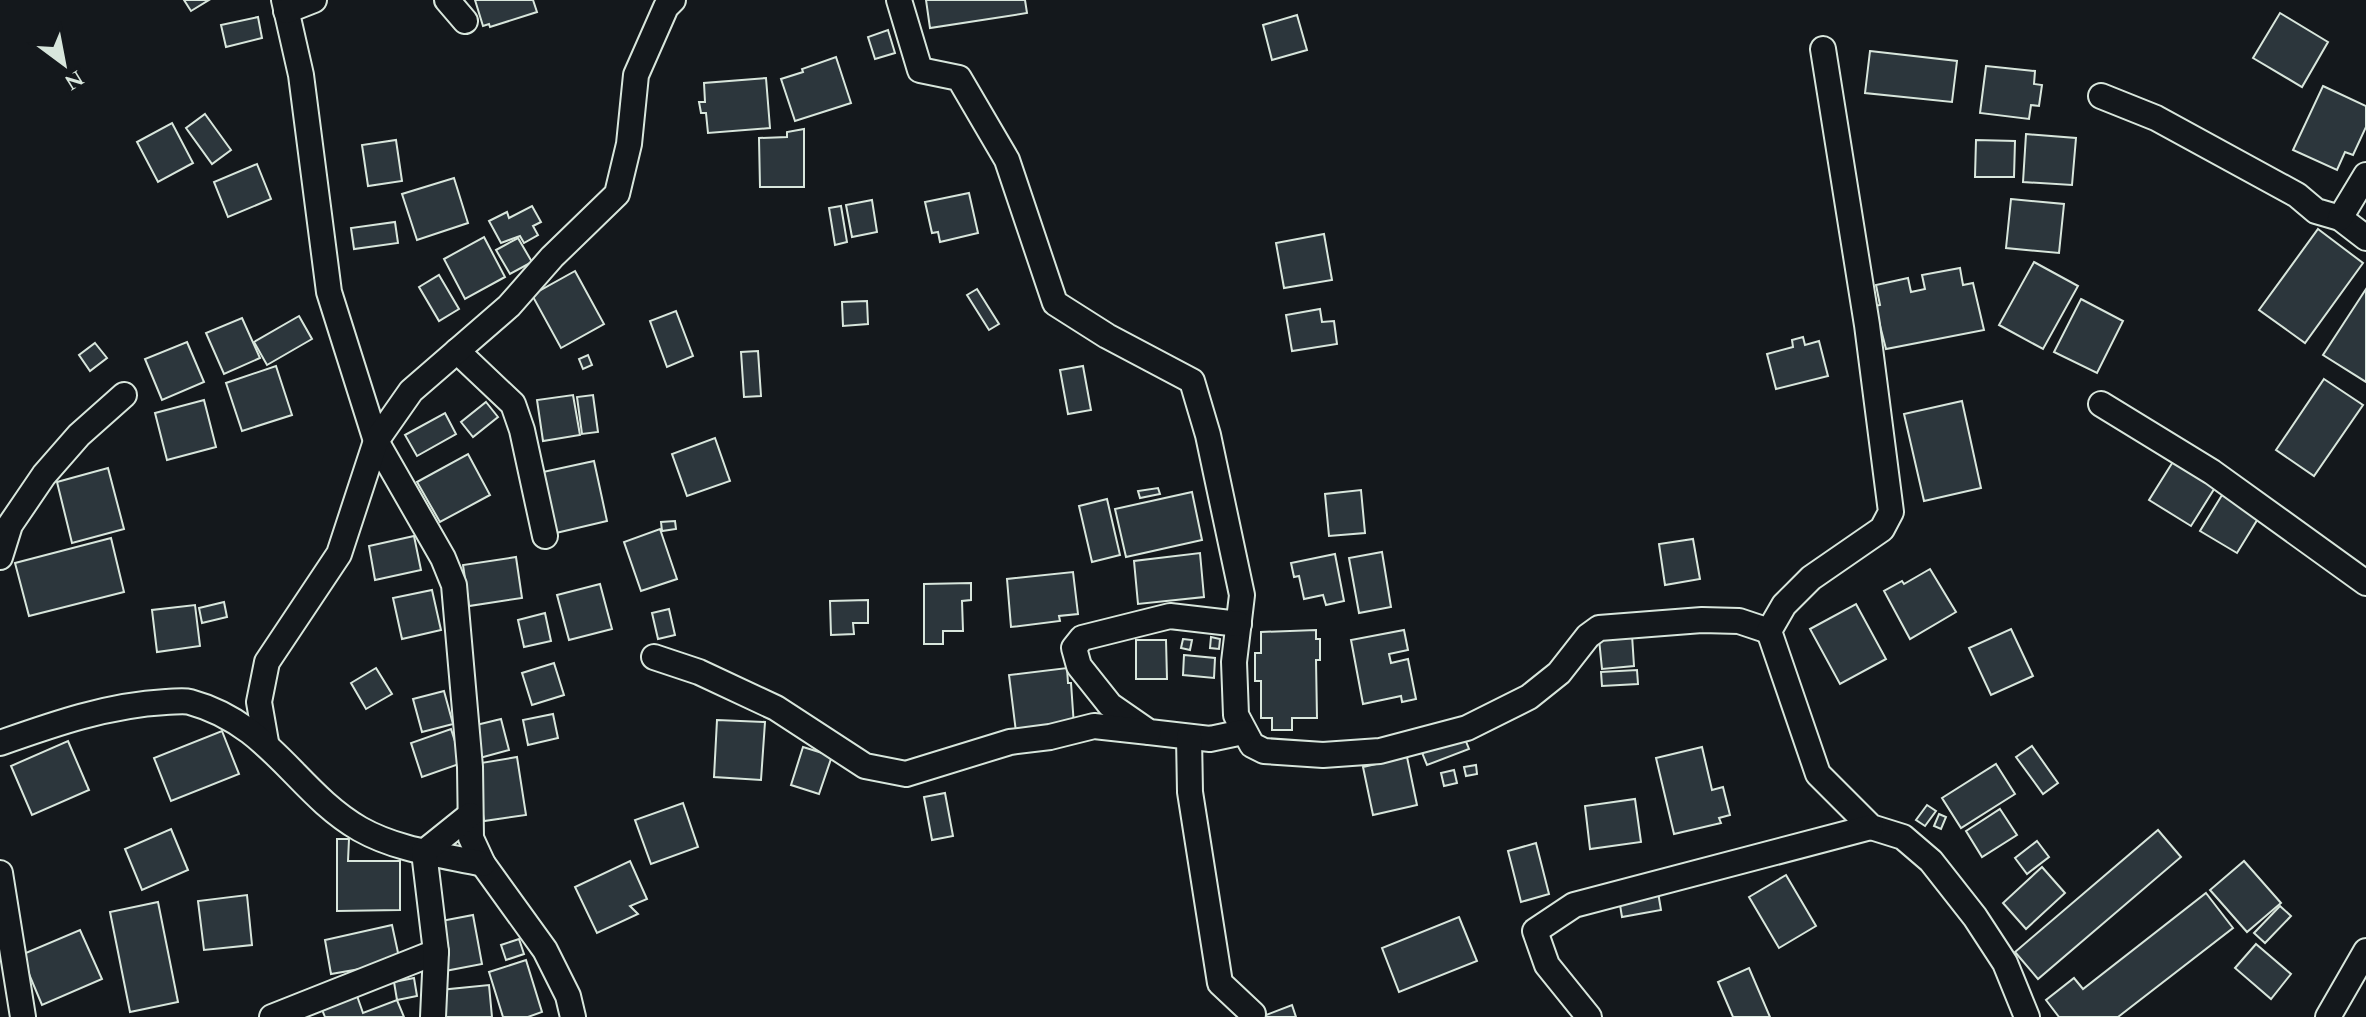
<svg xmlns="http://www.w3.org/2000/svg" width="2366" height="1017" viewBox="0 0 2366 1017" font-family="Spectral,serif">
	<rect width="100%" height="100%" fill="#14181c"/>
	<g fill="#2c363c" stroke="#d8e6dc" stroke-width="2">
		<polygon points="184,0 209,0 191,11"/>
		<polygon points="475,0 533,0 537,12 490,27 489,24 483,26"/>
		<polygon points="926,0 1025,0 1027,13 930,28"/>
		<polygon points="2280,13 2328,42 2302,87 2253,58"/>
		<polygon points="1297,15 1307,50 1272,60 1263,25"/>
		<polygon points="258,17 262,38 226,47 221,25"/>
		<polygon points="888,30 895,53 875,59 868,37"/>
		<polygon points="1870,51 1957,61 1952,102 1865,93"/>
		<polygon points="836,57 851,103 795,121 781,79 803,72 802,69"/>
		<polygon points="1986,66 2035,71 2034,84 2042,85 2039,106 2031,105 2029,119 1980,113"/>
		<polygon points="766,78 770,128 708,133 706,113 701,113 699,102 705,102 704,83"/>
		<polygon points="2323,86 2366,106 2366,127 2353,155 2345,152 2337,170 2293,150"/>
		<polygon points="205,114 231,150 212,164 186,128"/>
		<polygon points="172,123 193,163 158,182 137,142"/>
		<polygon points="804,129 804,187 760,187 759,138 787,137 787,132"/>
		<polygon points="2026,134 2076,138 2072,185 2023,182"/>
		<polygon points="396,140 402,181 368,186 362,145"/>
		<polygon points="1976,140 2015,141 2014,177 1975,177"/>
		<polygon points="257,164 271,199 228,217 214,182"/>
		<polygon points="454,178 468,223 417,240 402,194"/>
		<polygon points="969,193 978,233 940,242 938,232 932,233 925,202"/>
		<polygon points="2011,199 2064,204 2059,253 2006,248"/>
		<polygon points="872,200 877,232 852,237 846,205"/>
		<polygon points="532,206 541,222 533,226 538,235 524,243 520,236 501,243 489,221 507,212 509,218"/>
		<polygon points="841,206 847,242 835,245 829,208"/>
		<polygon points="395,222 398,243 354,249 351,228"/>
		<polygon points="2318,229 2363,263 2305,343 2259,310"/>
		<polygon points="1324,234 1332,280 1284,288 1276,243"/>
		<polygon points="484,237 505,277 465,299 444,259"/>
		<polygon points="518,238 532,262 510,274 496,250"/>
		<polygon points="2034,262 2078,286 2043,349 1999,325"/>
		<polygon points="1960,268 1963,285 1973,283 1984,330 1886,349 1875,306 1880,305 1876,285 1908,278 1911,292 1925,289 1922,275"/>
		<polygon points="575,271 604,324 561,348 532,295"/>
		<polygon points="439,275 459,309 439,321 419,287"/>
		<polygon points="977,289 999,324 989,330 967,295"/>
		<polygon points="2366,289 2366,382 2323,355"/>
		<polygon points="2081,299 2123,321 2097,373 2054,352"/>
		<polygon points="867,301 868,324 843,326 842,302"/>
		<polygon points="1320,309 1322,322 1334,321 1337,344 1292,351 1286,315"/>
		<polygon points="676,311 693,356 667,367 650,321"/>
		<polygon points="299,316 312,339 267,365 254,342"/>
		<polygon points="242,318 260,358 224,374 206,333"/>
		<polygon points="1803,337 1805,345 1819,341 1828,376 1776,389 1767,354 1793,347 1792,340"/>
		<polygon points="187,342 204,382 162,400 145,359"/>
		<polygon points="95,343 107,358 90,371 79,355"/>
		<polygon points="758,351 761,396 744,397 741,352"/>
		<polygon points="588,355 592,365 583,369 579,359"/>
		<polygon points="276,366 292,415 242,431 226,383"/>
		<polygon points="1083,366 1091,410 1068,414 1060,370"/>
		<polygon points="2324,379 2363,405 2314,476 2276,450"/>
		<polygon points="573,395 580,435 543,441 537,400"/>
		<polygon points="593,395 598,432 582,434 577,397"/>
		<polygon points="204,400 216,447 167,460 155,413"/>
		<polygon points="1962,401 1981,488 1924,501 1904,414"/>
		<polygon points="486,402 498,417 473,437 461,422"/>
		<polygon points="445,413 456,434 417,456 405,435"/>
		<polygon points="715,438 730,481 687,496 672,454"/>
		<polygon points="468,454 490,495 440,522 417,482"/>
		<polygon points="2174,460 2216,486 2191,526 2149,500"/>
		<polygon points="594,461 607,521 556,533 543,472"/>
		<polygon points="108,468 124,529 72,543 57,482"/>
		<polygon points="1158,488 1160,494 1140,498 1138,491"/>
		<polygon points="1361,490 1365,533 1329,536 1325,494"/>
		<polygon points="1192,492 1202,540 1126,557 1115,509"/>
		<polygon points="2222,495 2259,517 2237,553 2200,531"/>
		<polygon points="1107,499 1120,555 1092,562 1079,506"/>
		<polygon points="675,521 676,529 662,531 661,522"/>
		<polygon points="660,529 677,579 641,591 624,542"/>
		<polygon points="414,536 421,570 375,580 369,546"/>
		<polygon points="111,538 124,592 29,616 15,563"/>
		<polygon points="1693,539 1700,579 1665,585 1659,544"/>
		<polygon points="1382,552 1391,607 1359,613 1349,558"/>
		<polygon points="1200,553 1204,597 1138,604 1134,561"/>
		<polygon points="1335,554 1344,601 1326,605 1323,595 1304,599 1299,576 1294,577 1291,563"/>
		<polygon points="516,557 522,598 469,606 463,565"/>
		<polygon points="1930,569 1956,612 1910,639 1884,591 1902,581 1904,584"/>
		<polygon points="1073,572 1078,614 1059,616 1060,621 1011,627 1007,579"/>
		<polygon points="971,583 971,600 962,601 963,631 943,631 943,644 924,644 924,584"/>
		<polygon points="600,584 612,629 569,640 557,595"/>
		<polygon points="432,590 441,630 402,639 393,598"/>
		<polygon points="868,600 868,623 853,623 854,634 831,635 830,601"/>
		<polygon points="224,602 227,617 202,623 199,608"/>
		<polygon points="1856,604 1886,659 1840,684 1810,629"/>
		<polygon points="195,605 200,646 157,652 152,610"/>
		<polygon points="669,609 675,635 658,639 652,613"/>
		<polygon points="545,613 551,641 524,647 518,620"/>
		<polygon points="2011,629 2033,676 1991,695 1969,648"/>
		<polygon points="1316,630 1316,639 1320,639 1320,660 1316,660 1317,718 1292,718 1292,730 1272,730 1272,718 1261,718 1261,681 1255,681 1255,653 1261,653 1261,632"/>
		<polygon points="1404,630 1408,650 1389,654 1391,663 1408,659 1416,699 1402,702 1401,696 1363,704 1351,640"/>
		<polygon points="1632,635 1634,666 1602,669 1599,639"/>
		<polygon points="1211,637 1220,639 1219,649 1210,648"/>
		<polygon points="1183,639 1192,640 1190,650 1181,648"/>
		<polygon points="1136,640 1166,640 1167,679 1136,679"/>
		<polygon points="1184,655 1215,658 1214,678 1183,675"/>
		<polygon points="554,663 564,695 532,705 522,673"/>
		<polygon points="376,668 392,694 366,709 351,683"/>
		<polygon points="1067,668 1068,683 1071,683 1074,726 1016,732 1009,675"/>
		<polygon points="1637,670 1638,684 1602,686 1601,672"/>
		<polygon points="444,691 453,724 422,732 413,699"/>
		<polygon points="553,714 558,738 528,745 523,720"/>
		<polygon points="501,719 509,750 476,759 468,727"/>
		<polygon points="717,720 765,722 761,780 714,777"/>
		<polygon points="451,729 462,763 422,777 411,743"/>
		<polygon points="222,731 239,774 171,801 154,758"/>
		<polygon points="1463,734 1469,749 1427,765 1421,750"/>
		<polygon points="68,741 89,790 32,815 11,766"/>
		<polygon points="2032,746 2058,783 2043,794 2016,757"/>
		<polygon points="803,747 832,756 819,794 791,785"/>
		<polygon points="1702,747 1712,790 1723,787 1730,815 1719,818 1721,823 1674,834 1656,758"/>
		<polygon points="517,757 526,815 484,821 475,764"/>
		<polygon points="1407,757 1417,805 1373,815 1363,767"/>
		<polygon points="1996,764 2015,794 1961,828 1942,798"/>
		<polygon points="1476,765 1477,774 1466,776 1464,767"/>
		<polygon points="1454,770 1457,783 1444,786 1441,773"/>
		<polygon points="945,793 953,836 932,840 924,797"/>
		<polygon points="1635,799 1641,842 1590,849 1585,806"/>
		<polygon points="683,803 698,847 651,864 635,820"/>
		<polygon points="1927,805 1936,811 1925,826 1916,820"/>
		<polygon points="2000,809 2017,835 1982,857 1966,831"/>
		<polygon points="1939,814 1946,817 1941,829 1934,826"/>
		<polygon points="171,829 188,870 142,890 125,849"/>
		<polygon points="2158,830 2181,857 2038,979 2015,952"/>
		<polygon points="337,839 349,839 348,861 400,861 400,910 337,911"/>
		<polygon points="2037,841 2049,857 2027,874 2015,858"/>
		<polygon points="1536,843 1549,894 1521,902 1508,851"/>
		<polygon points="630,861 647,899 630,906 638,914 597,933 575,887"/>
		<polygon points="2244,861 2281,903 2247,932 2210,890"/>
		<polygon points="2042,867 2065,893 2026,929 2003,903"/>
		<polygon points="1786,875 1816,926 1779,948 1749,897"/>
		<polygon points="1658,892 1661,910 1622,917 1619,899"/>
		<polygon points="2206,893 2233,928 2118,1017 2059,1017 2046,1000 2074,978 2083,989"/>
		<polygon points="247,895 252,945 204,950 198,901"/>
		<polygon points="158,902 178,1002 130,1012 110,912"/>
		<polygon points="2280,906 2291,916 2265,943 2254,933"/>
		<polygon points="473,915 482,964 445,971 436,922"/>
		<polygon points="1459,917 1477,961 1399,992 1382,948"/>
		<polygon points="392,925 400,962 331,974 325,940"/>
		<polygon points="80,930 102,979 42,1005 21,955"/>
		<polygon points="519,939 524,954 506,960 501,945"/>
		<polygon points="2256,944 2291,974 2271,999 2235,968"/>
		<polygon points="526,960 542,1012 528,1017 503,1017 489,972"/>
		<polygon points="1749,968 1770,1017 1733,1017 1718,982"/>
		<polygon points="414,978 417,996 397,1000 394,982"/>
		<polygon points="489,985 492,1017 443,1017 440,990"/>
		<polygon points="356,993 363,1013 397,1000 404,1017 325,1017 321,1007"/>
		<polygon points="1292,1005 1296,1017 1261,1017"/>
	</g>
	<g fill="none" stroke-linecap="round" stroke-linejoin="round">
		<defs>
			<g id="minor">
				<polyline points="284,0 301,75 329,292 376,441 443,558 454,585 470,767 471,838 483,864 545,950 568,996 573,1017"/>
				<polyline points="447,0 465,21"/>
				<polyline points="899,0 920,70 959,78 1007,160 1055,303 1107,336 1192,381 1208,435 1242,595 1234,662 1236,715 1252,745 1264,751 1323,755 1380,751 1467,728 1529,697 1559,673 1588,636 1599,628 1702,620 1739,621 1769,631"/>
				<polyline points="286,11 314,0"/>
				<polyline points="1823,49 1867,325 1891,512 1882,529 1811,578 1784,605 1769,631 1818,774 1871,827 1903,837 1931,861 1975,917 2005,963 2027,1017"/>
				<polyline points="2101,96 2156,118 2297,195 2316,211 2340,218 2366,238"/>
				<polyline points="2340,218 2366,175"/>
				<polyline points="457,351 513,404 522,430 545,536"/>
				<polyline points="2101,404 2212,472 2366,583"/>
				<polyline points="0,557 10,525 44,475 79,435 124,395"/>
				<polyline points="1239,624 1170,616 1082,638 1074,648 1079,666 1110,705 1149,732 1210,739 1243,732"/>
				<polyline points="654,657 699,672 776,708 865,766 906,774 1010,742 1050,737 1094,726 1149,732"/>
				<polyline points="1189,737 1190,792 1220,983 1253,1014"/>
				<polyline points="266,742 259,702 267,662 339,554 376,441 411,391 509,306 552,257 617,194 629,144 636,75 666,7 673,0"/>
				<path d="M0 743C54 724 108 705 166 702 174 702 183 700 190 702 271 724 296 792 360 829 397 850 442 855 483 864"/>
				<polyline points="0,873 23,1017"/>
				<polyline points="272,1017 436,952"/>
				<polyline points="433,1017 436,952 424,852 470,815"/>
				<polyline points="1589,1017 1547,965 1535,931 1574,905 1871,827"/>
				<polyline points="2328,1017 2366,951"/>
			</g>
		</defs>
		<use href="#minor" stroke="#d8e6dc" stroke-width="28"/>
		<use href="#minor" stroke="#14181c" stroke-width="24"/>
	</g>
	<g transform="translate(64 64) rotate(148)" stroke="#14181c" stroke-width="6" paint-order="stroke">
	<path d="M0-6L14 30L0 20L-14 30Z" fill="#d8e6dc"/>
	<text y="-12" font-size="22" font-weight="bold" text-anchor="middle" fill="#d8e6dc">N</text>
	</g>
</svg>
